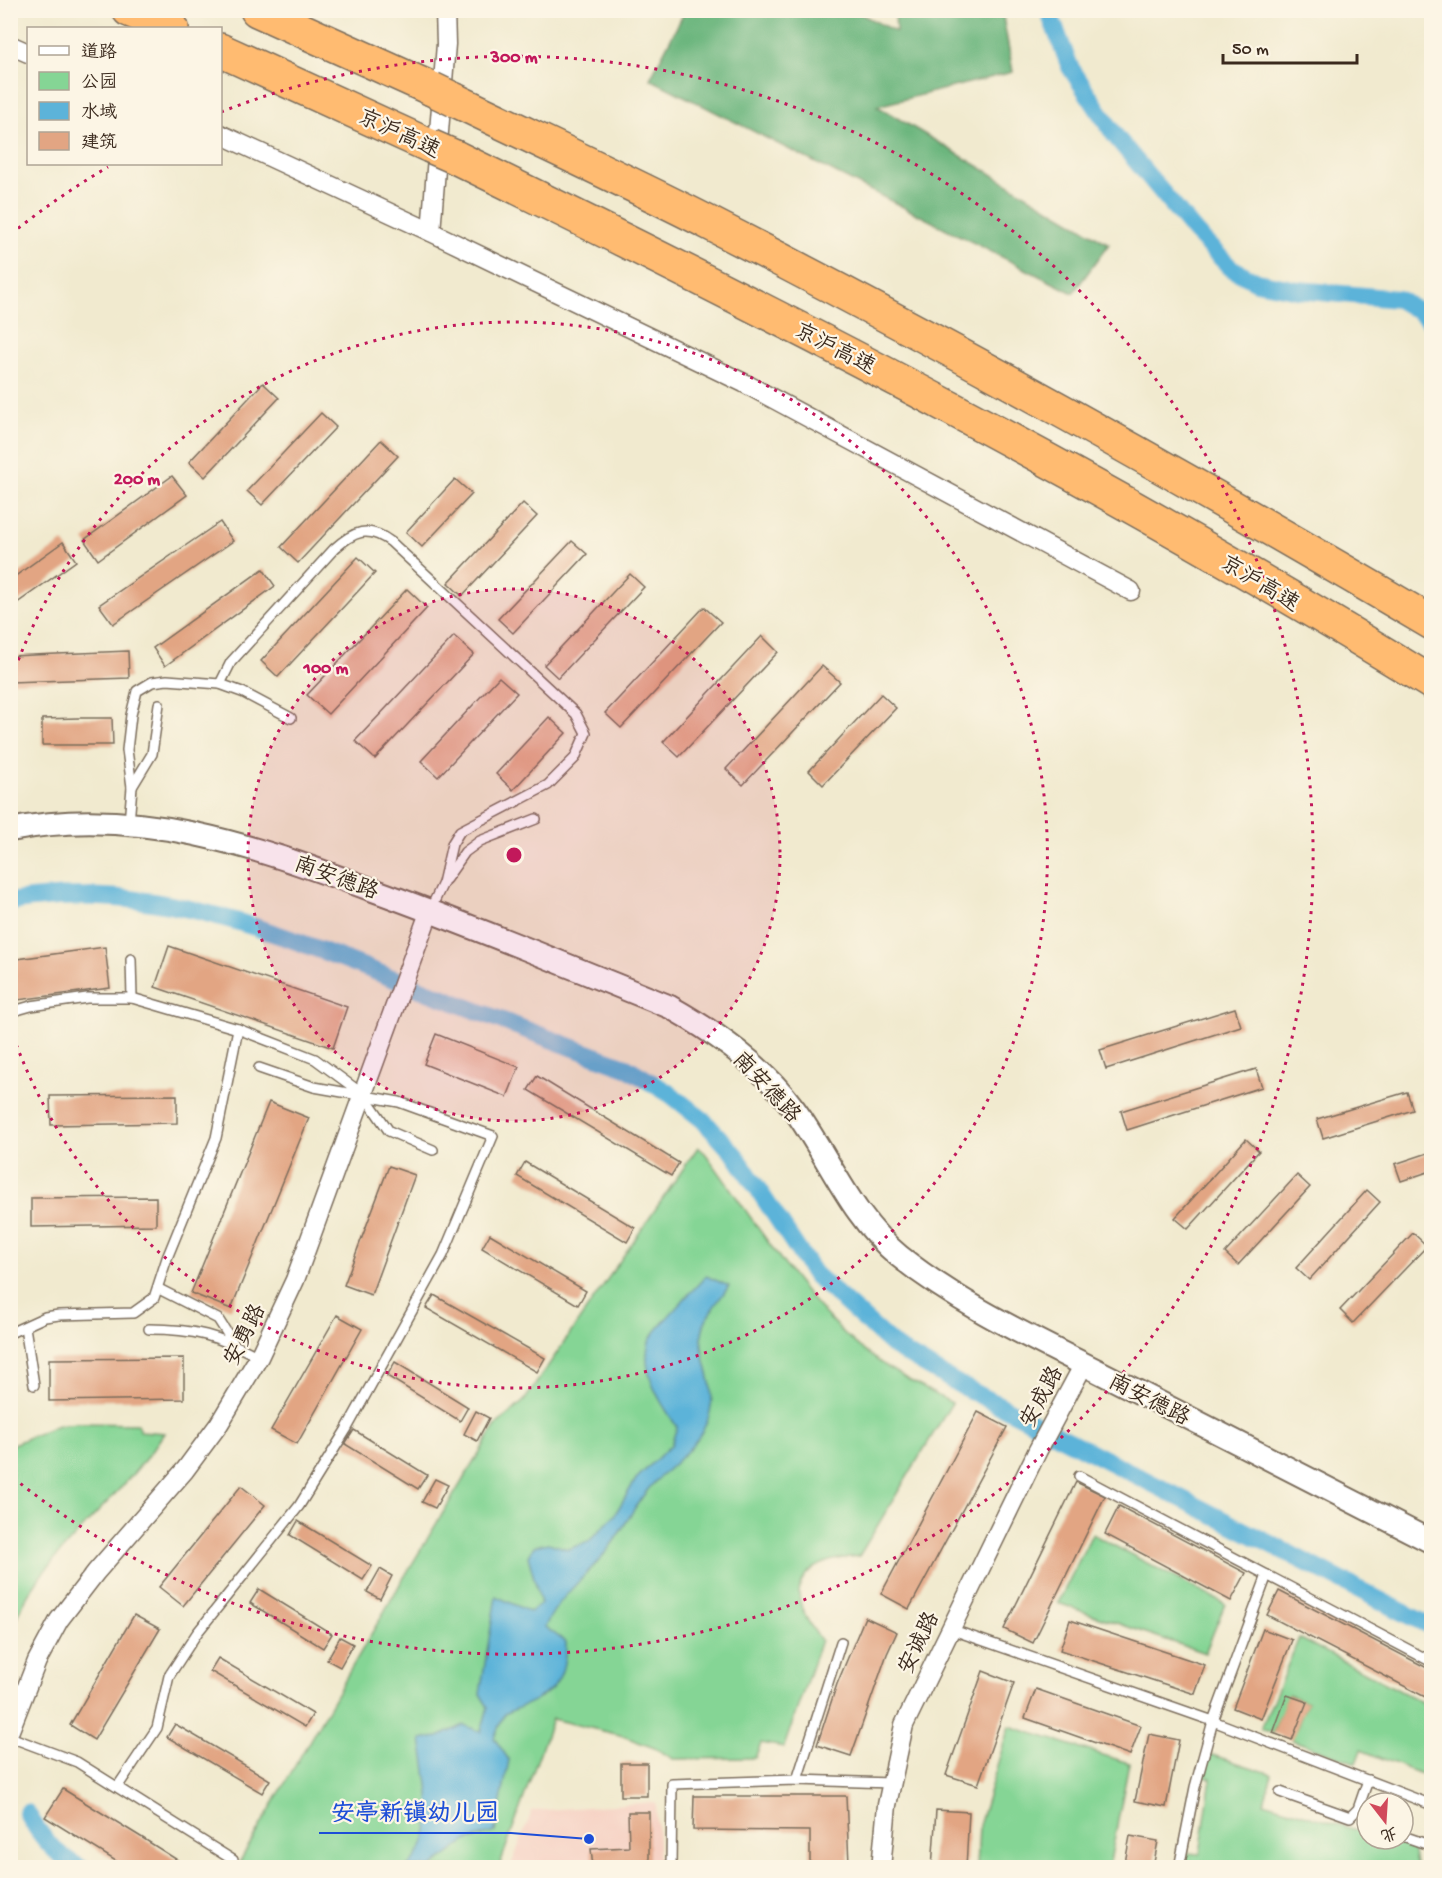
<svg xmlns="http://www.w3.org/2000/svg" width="1442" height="1878" viewBox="0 0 1442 1878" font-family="'Gochi Hand','LXGW WenKai TC',sans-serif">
	<rect width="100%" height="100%" fill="#fcf5e5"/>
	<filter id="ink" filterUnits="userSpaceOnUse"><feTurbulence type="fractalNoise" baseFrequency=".0167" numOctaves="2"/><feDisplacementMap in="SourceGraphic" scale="12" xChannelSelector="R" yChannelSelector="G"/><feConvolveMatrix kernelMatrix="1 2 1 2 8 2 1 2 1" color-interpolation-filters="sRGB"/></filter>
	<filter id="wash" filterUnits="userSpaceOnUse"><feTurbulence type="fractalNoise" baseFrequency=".008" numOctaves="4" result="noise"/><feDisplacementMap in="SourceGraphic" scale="24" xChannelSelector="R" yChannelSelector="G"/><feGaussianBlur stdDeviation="1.35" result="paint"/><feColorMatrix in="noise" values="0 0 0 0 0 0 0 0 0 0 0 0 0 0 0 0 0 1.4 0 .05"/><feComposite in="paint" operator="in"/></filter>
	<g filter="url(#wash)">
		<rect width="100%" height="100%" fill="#f1eacf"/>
		<polygon fill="#f6d2c4" points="656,1802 659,1867 510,1868 532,1811"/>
		<g fill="#85d595" stroke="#60805a" stroke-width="1.5">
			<path d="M698 1147 705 1153C752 1216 801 1300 862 1349 889 1371 922 1387 952 1403L859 1556C797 1561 781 1589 821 1640L784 1747 761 1743 755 1758 673 1759 657 1749 620 1735 552 1719 499 1867 236 1868 400 1584 496 1425 524 1401Z"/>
			<path d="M78 1423 137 1424 140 1431 164 1433C128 1489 79 1525 40 1577 28 1593 19 1611 11 1629V1445L58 1425Z"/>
			<polygon points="1092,1534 1225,1604 1205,1653 1058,1603"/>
			<polygon points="1299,1638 1431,1707 1431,1778 1361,1750 1356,1763 1292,1740 1307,1702 1288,1695 1273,1733 1261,1729"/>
			<polygon points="1009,1726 1129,1763 1109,1867 977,1867 979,1826"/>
			<polygon points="1209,1754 1272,1774 1264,1802 1367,1833 1367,1839 1385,1839 1413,1848 1417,1868 1184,1868 1187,1853 1200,1854 1211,1778 1202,1776"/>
		</g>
		<polygon fill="#6cb67e" stroke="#54704e" stroke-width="1.5" points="685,11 855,11 896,32 895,11 1002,11 1013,72 877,106 1109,244 1073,293 650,79"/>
		<path fill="#5cb3d9" stroke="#4c6e7c" stroke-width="1.5" d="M706 1276 729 1286C721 1298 708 1312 704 1325 693 1360 726 1386 704 1428 690 1455 664 1469 646 1492 631 1511 621 1534 605 1553 585 1578 558 1597 545 1627L566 1642C566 1691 544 1697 504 1714L494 1738 509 1760 495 1832 466 1841 431 1867H407C412 1861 420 1853 423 1845 436 1811 426 1773 421 1739L438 1737 464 1725 481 1732 488 1707 480 1694 496 1596 530 1612 541 1604 528 1556 534 1546 548 1543 568 1549 588 1542 614 1516 636 1479 671 1445 677 1427C661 1403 640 1373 649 1342 652 1331 696 1287 706 1276Z"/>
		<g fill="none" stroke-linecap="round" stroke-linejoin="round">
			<g stroke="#5cb3d9" stroke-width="18">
				<polyline points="1048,10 1070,67 1116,137 1196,233 1231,268 1257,282 1298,290 1398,299 1420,312 1432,324"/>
				<path d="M10 902C149 879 267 929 392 978 470 1008 547 1039 626 1067L670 1094 703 1120 736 1156 814 1274 896 1348 960 1385 1432 1627"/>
				<path d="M27 1813C41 1837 55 1855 81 1868"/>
			</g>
		</g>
		<g id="blocks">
			<g fill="#e2a583">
				<polygon points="263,383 279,398 205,477 189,462"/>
				<polygon points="321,413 336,427 262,505 247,491"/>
				<polygon points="381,440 398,456 298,563 281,547"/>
				<polygon points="172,476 187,495 98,560 84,540"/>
				<polygon points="455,479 472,494 422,547 406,532"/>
				<polygon points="523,503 537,516 462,596 448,583"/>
				<polygon points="220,522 233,541 113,624 99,605"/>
				<polygon points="572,541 587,554 513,633 498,619"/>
				<polygon points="63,542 76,561 10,608 10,580"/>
				<polygon points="358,557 375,573 278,677 261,661"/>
				<polygon points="263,569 275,586 165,666 153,648"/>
				<polygon points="630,574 644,587 558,678 544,665"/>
				<polygon points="407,589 427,608 328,714 307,695"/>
				<polygon points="704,607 721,622 621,728 605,713"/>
				<polygon points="454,636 474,654 375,759 355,741"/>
				<polygon points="762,636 778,652 679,757 663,742"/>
				<polygon points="128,651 129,678 10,682 10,656"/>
				<polygon points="822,666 840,682 743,785 726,769"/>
				<polygon points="499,677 517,693 438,777 421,761"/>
				<polygon points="881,694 896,708 823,785 809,771"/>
				<polygon points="549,717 566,733 513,790 496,774"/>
				<polygon points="78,718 112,718 113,745 42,745 42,719"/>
				<polygon points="169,946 347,1007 333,1048 155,987"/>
				<polygon points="105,947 110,988 10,1001 10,960"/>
				<polygon points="1235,1008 1241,1026 1106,1069 1100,1050"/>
				<polygon points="436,1034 519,1067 507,1097 424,1064"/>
				<polygon points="1256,1069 1262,1087 1127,1130 1121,1111"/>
				<polygon points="537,1076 679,1163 671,1176 528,1090"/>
				<polygon points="1407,1092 1413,1110 1323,1138 1317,1119"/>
				<polygon points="177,1095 177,1123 51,1125 50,1096"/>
				<polygon points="269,1102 309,1118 231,1309 191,1293"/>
				<polygon points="1246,1139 1259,1151 1188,1229 1175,1218"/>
				<polygon points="1431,1152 1431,1171 1401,1181 1395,1164"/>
				<polygon points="525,1162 635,1228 627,1242 517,1176"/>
				<polygon points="389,1166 415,1175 371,1295 344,1285"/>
				<polygon points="1297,1175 1310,1187 1238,1265 1225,1253"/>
				<polygon points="1367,1190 1380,1202 1309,1280 1296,1268"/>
				<polygon points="156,1197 156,1225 31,1227 31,1198"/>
				<polygon points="1413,1233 1427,1246 1353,1323 1340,1310"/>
				<polygon points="490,1234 586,1291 578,1305 482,1248"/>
				<polygon points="434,1295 545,1358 537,1372 426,1308"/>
				<polygon points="337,1315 362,1329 297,1444 271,1430"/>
				<polygon points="184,1358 184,1399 49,1401 49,1359"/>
				<polygon points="395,1362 468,1407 460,1421 387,1376"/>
				<polygon points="476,1411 489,1418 477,1441 464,1434"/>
				<polygon points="978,1412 1007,1427 909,1609 881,1594"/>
				<polygon points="354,1430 427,1475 418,1489 345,1444"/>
				<polygon points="435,1479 448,1485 435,1508 422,1502"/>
				<polygon points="1076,1482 1105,1496 1033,1643 1004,1629"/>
				<polygon points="241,1486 265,1505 183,1606 159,1587"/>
				<polygon points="1119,1506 1246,1573 1231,1601 1105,1534"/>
				<polygon points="298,1521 372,1566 363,1580 290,1535"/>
				<polygon points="380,1569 392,1576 380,1599 367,1592"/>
				<polygon points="259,1589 332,1634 323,1648 250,1603"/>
				<polygon points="1279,1591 1431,1670 1431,1700 1267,1615"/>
				<polygon points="134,1615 160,1629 94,1740 70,1725"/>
				<polygon points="865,1617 897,1632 887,1654 851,1756 817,1745 837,1684"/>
				<polygon points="1070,1620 1205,1665 1195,1694 1060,1650"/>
				<polygon points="1263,1629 1292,1640 1261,1719 1233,1708"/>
				<polygon points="340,1637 353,1644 340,1667 327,1660"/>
				<polygon points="218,1658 313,1714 305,1727 210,1671"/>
				<polygon points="983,1671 1014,1683 978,1785 946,1775"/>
				<polygon points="1036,1689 1141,1726 1130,1755 1025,1718"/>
				<polygon points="1287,1695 1307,1702 1292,1740 1273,1733"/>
				<polygon points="175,1724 270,1780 262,1793 167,1737"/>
				<polygon points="1149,1734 1179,1740 1166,1807 1135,1801"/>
				<rect x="621" y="1763" width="26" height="33"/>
				<polygon points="63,1789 141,1837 190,1868 127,1868 45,1817"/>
				<polygon points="694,1796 846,1796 849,1864 810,1866 810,1831 693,1830"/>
				<polygon points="936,1810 969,1812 966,1868 932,1868"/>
				<polygon points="628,1812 649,1812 649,1868 593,1868 591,1849 629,1847"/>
				<polygon points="1130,1836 1158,1841 1153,1868 1124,1868"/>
			</g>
		</g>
	</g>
	<g filter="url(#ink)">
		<use href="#blocks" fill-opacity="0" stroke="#7b6d5c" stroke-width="1.5"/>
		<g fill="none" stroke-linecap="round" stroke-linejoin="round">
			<defs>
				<g id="service">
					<path d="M220 684 231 662 334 549C354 531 368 525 391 542L576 714 586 733 575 758 548 785 460 831 452 844 443 883 430 910"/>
					<polyline points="132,787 152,754 159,704"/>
					<polyline points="129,823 132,787 127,750 131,715 137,691 152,682 167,680 220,684 242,692 291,718"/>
					<polyline points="446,879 465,852 480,841 536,819"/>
					<polyline points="131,959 132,998"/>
					<polyline points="10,1012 31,1006 87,998 132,998 238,1029 315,1059 364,1095 389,1131 433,1150"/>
					<polyline points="159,1289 218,1319 234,1344"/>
					<polyline points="25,1327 34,1385"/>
					<path d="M149 1329C195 1329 219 1336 259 1357"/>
					<polyline points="10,1333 45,1317 59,1315 133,1313 154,1298 167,1258 216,1138 238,1029"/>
					<polyline points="1079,1476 1432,1662"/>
					<polyline points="950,1629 1213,1721 1432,1805"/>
					<polyline points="10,1737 77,1762 233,1860"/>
					<polyline points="797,1780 841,1642"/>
					<polyline points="118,1786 157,1728 169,1676 197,1633 299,1506 346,1430 443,1255 493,1136 399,1102 314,1087 259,1068"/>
					<polyline points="1280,1792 1350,1817 1358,1809 1368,1780"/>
					<polyline points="1403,1836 1432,1846"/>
					<polyline points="671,1868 672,1784 797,1780 891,1783"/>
					<polyline points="1179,1868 1195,1787 1213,1721 1267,1575"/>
				</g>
				<g id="minor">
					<polyline points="10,45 28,53"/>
					<polyline points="220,134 431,232 744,383 1131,591"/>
					<polyline points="431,232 446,44 445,10"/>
					<polyline points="10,1730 37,1661 59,1620 96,1572 185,1470 219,1424 259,1357 295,1280 430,910"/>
					<polyline points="881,1868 887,1805 904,1725 1038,1450 1084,1364"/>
				</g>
				<path id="tertiary" d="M10 830C139 804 255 847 373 890 473 926 571 967 670 1007 716 1033 762 1065 794 1109 829 1157 851 1217 899 1256 964 1308 1043 1343 1117 1381 1222 1435 1327 1488 1432 1542"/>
				<g id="motorway">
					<polyline points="129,10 172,28"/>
					<polyline points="257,10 432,89"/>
					<polyline points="220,50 430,146"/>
					<path d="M455 100C540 141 627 181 711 224 956 349 1195 483 1432 623"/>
					<path d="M455 157C787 319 1117 488 1432 683"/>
				</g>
			</defs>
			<use href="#service" stroke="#7b6d5c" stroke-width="12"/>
			<use href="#minor" stroke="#7b6d5c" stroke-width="21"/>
			<use href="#tertiary" stroke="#7b6d5c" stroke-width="26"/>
			<use href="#motorway" stroke="#7b6d5c" stroke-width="36"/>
			<use href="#service" stroke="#fff" stroke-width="9"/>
			<use href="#minor" stroke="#fff" stroke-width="18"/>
			<use href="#tertiary" stroke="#fff" stroke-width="22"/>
			<use href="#motorway" stroke="#ffbb71" stroke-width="33"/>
			<defs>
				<g id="motorway-bridge">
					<polyline points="432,89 455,100"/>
					<polyline points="430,146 455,157"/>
				</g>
			</defs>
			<use href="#motorway-bridge" stroke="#7b6d5c" stroke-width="36" stroke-linecap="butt"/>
			<use href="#motorway-bridge" stroke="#ffbb71" stroke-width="33"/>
		</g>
	</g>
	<circle cx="514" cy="855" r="266" fill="#c2185b" fill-opacity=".12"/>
	<g fill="none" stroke="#c2185b" stroke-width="3" stroke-dasharray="3 6">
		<circle cx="514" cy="855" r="266"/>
		<path d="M12 677A533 533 0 1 1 12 1033"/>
		<path d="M11 234A799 799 0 0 1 108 167M221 112A799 799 0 1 1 11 1476"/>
	</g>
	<g text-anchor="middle" stroke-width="4.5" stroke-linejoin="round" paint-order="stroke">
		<g font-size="22" fill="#3b2a1e" stroke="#fcf5e5">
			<text transform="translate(400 132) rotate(25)" y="8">京沪高速</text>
			<text transform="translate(836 347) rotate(27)" y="8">京沪高速</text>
			<text transform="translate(1261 582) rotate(31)" y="8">京沪高速</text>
			<text transform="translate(337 876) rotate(20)" y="8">南安德路</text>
			<text transform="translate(768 1086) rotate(47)" y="8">南安德路</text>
			<text transform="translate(243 1334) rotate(-63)" y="8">安勇路</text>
			<text transform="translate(1040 1396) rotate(-62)" y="8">安成路</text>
			<text transform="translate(1150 1398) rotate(27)" y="8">南安德路</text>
			<text transform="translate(917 1642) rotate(-64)" y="8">安诚路</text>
		</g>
	</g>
	<circle cx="514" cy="855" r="9" fill="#c2185b" stroke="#fcf5e5" stroke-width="3"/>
	<g font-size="18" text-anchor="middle" font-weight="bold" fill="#c2185b" stroke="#fcf5e5" stroke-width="4.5" stroke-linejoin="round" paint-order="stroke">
		<text x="514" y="62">300 m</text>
		<text x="137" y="484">200 m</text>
		<text x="326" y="673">100 m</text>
	</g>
	<path fill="none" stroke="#1d4ed8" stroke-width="2" d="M589 1839L511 1833H319"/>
	<circle fill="#1d4ed8" stroke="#fcf5e5" stroke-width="2" cx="589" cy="1839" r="6"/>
	<g font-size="24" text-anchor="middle" font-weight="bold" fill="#1d4ed8" stroke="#fcf5e5" stroke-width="4.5" stroke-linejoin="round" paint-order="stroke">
		<text x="415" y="1820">安亭新镇幼儿园</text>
	</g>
	<rect width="1442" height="1878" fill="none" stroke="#fcf5e5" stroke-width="36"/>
	<rect x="27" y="27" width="195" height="138" fill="#fcf5e5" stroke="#afa495" stroke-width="1.5"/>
	<rect x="39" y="46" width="30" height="9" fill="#ffffff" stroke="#afa495" stroke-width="1.5"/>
	<text x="81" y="57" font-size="18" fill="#3b2a1e">道路</text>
	<rect x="39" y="72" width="30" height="18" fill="#85d595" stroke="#afa495" stroke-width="1.5"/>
	<text x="81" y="87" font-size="18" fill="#3b2a1e">公园</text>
	<rect x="39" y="102" width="30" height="18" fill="#5cb3d9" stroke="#afa495" stroke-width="1.5"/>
	<text x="81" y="117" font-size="18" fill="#3b2a1e">水域</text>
	<rect x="39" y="132" width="30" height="18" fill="#e2a583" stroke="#afa495" stroke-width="1.5"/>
	<text x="81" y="147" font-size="18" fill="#3b2a1e">建筑</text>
	<g transform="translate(1385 1821) rotate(163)"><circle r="28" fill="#fcf5e5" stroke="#afa495" stroke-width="1.5"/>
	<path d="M0-4.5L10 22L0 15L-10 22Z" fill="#d1495b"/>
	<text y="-9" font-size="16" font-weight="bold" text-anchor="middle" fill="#3b2a1e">北</text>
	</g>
	<path d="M1223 54v9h134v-9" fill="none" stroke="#3b2a1e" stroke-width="3"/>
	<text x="1232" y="54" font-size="18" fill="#3b2a1e" stroke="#fcf5e5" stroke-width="4.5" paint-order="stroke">50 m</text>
</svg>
